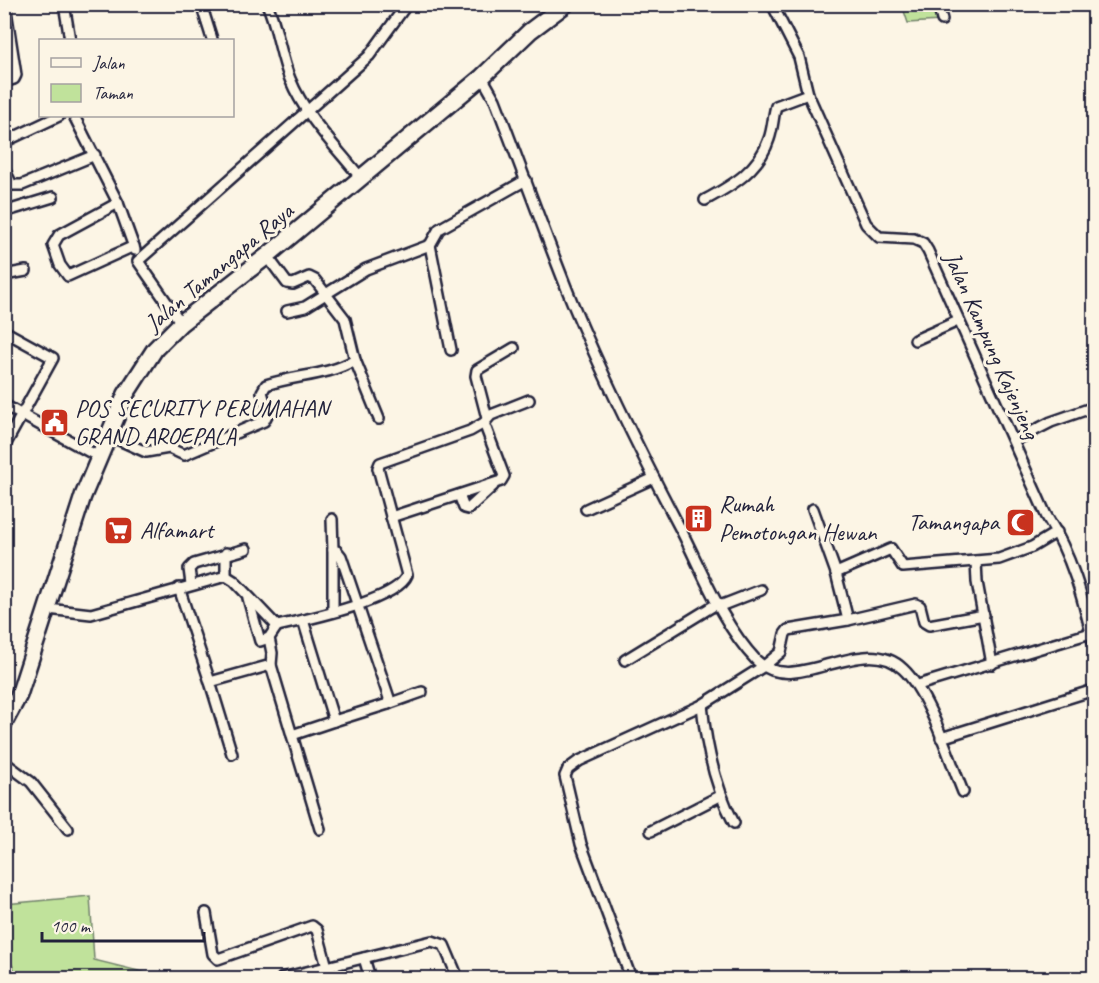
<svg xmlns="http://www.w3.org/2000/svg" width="1099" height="983" viewBox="0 0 1099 983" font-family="Caveat,sans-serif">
	<rect width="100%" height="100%" fill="#fcf5e5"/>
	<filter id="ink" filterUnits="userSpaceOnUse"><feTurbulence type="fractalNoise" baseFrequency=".0167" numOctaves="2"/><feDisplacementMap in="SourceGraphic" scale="12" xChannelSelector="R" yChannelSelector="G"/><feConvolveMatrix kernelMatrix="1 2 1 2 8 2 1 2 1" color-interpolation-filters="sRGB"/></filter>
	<g filter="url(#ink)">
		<g fill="#c0e29b" stroke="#71826b" stroke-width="1.5">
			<polygon points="902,5 937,5 940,21 908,23"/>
			<polygon points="90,896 94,960 151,974 152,978 18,978 5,949 5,904"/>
		</g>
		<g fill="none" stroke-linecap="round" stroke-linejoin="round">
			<defs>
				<g id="minor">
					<polyline points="64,4 70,40"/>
					<polyline points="201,4 212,39"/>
					<path d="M267 4C278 28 280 55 290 79 305 116 336 147 360 177"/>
					<polyline points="449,4 450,6"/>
					<path d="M772 4 799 57 808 94 866 224 879 237 914 239 923 243 928 251 1046 515C1072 556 1083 598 1094 645"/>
					<polyline points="938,4 942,20"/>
					<path d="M482 77 495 100C521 167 545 235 572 302 605 381 643 458 683 534 704 576 723 625 756 660 794 699 862 630 903 669 929 693 949 758 963 792"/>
					<polyline points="4,82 14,79 16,75 5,4"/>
					<polyline points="74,116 118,203 135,250"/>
					<polyline points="4,142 59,116"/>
					<polyline points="4,169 12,185 22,185 95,155"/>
					<path d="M705 200C733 185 759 170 769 139 773 128 773 116 776 106L808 94"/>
					<polyline points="118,203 59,235 53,245 60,265 68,276 134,246"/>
					<polyline points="4,212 53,197"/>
					<polyline points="430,245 451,350"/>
					<polyline points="267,256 287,283 293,284 309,277 315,280 345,319 355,360 379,419"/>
					<polyline points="4,275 26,271"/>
					<polyline points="287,311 305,307 366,269 430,245 439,229 526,180"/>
					<polyline points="181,323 138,261 369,56 407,4"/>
					<polyline points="4,331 53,358 4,447"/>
					<polyline points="915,340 958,321"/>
					<polyline points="4,405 99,457"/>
					<polyline points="487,418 476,376 477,370 514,348"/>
					<path d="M108 435 146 452 169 448 184 455 264 421 268 413 262 392 266 385C296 375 328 376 355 360"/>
					<polyline points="1014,441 1051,422 1094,407"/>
					<polyline points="459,495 464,508 468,509 493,486"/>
					<polyline points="586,509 654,478"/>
					<polyline points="391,517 501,481 504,476 484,423"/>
					<polyline points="332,519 333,550"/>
					<polyline points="226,553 226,576"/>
					<polyline points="976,561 977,582 992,664"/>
					<polyline points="836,573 891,549 903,567 999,559 1032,547 1057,532"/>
					<polyline points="191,584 189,569 194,564 246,549"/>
					<polyline points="179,588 210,682 271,665 272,653 269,638 277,626"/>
					<polyline points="248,598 260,641 269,638"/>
					<polyline points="720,606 761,590"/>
					<path d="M48 609 91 614 226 576 234 581 277 626C304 620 397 601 407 575L378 468 380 463 470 431 484 423 491 415 529 400"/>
					<polyline points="303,620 334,721 388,704 389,698 341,556 337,551 333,550 333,611"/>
					<polyline points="848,620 916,604 920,606 924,622 929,625 984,615"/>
					<polyline points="625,660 718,603"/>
					<polyline points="271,665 320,829"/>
					<polyline points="210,682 232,754"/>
					<polyline points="918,685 1094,632"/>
					<polyline points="388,704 422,692"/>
					<path d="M702 705C706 746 715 787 734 823"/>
					<polyline points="292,735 334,721"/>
					<polyline points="941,738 1094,690"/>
					<polyline points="4,762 31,782 68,829"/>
					<polyline points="651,831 720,796"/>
					<polyline points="206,913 213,954 218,959 312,926 317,930 327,967"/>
					<polyline points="364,958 370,978"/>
					<polyline points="282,978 432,941 444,945 458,978"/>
					<polyline points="631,978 581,844 565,776 568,769 579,761 702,705 764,666 781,652 785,634 788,630 848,620 836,573 813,509"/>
				</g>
				<polyline id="primary" points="4,723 19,695 83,496 126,394 155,349 181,323 267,256 482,77 530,31 566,4"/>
			</defs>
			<use href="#minor" stroke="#22223b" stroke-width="14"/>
			<use href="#primary" stroke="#22223b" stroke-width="20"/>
			<use href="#minor" stroke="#fcf5e5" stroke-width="9"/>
			<use href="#primary" stroke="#fcf5e5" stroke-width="15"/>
		</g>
	</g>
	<defs>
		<symbol id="civic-square" viewBox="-11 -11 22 22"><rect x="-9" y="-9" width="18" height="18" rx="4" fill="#c8321e" stroke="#fcf5e5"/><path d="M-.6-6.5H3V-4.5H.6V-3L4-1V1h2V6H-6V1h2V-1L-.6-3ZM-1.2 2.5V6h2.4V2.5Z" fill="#fff"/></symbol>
		<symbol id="building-square" viewBox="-11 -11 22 22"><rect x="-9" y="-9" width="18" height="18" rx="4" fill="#c8321e" stroke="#fcf5e5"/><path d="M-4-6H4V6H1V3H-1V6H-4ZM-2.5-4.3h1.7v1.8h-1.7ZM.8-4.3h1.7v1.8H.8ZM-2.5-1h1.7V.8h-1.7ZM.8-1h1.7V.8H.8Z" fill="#fff"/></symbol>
		<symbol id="mosque-square" viewBox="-11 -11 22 22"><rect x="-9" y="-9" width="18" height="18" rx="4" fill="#c8321e" stroke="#fcf5e5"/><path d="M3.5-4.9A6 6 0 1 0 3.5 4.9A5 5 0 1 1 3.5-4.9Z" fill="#fff"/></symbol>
		<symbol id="supermarket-square" viewBox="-11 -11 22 22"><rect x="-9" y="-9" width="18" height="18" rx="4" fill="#c8321e" stroke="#fcf5e5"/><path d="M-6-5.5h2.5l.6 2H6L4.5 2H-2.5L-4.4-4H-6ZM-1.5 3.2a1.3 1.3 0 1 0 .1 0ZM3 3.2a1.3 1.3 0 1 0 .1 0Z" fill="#fff"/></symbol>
	</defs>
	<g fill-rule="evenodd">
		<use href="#civic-square" x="38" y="406" width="33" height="33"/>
		<use href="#building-square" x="682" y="502" width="33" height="33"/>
		<use href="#mosque-square" x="1004" y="506" width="33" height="33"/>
		<use href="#supermarket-square" x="102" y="514" width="33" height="33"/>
	</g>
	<g text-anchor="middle" stroke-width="6" stroke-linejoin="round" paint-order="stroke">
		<g font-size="24" fill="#22223b" stroke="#fcf5e5">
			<text transform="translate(219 267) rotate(-40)" y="8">Jalan Tamangapa Raya</text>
			<text transform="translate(992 345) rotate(66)" y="8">Jalan Kampung Kajenjeng</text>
		</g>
		<g font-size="24" fill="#22223b" stroke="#fcf5e5" text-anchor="start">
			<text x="75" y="416">POS SECURITY PERUMAHAN<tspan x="75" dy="28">GRAND AROEPALA</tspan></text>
			<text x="719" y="512">Rumah<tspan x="719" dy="28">Pemotongan Hewan</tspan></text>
			<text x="999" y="530" text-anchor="end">Tamangapa</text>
			<text x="140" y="538">Alfamart</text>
		</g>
	</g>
	<rect width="1099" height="983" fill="none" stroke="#fcf5e5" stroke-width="24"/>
	<rect x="12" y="12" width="1075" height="959" fill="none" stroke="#22223b" stroke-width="2" filter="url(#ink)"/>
	<rect x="39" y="39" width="195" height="78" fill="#fcf5e5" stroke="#a5a1a1" stroke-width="1.5"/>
	<rect x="51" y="58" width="30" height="9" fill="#fcf5e5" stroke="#a5a1a1" stroke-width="1.5"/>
	<text x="93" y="69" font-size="18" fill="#22223b">Jalan</text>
	<rect x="51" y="84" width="30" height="18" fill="#c0e29b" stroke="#a5a1a1" stroke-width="1.5"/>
	<text x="93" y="99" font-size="18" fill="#22223b">Taman</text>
	<path d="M42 932v9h162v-9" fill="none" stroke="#22223b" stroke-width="3"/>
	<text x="51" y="932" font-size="18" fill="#22223b" stroke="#fcf5e5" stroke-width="4.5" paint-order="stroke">100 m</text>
</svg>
